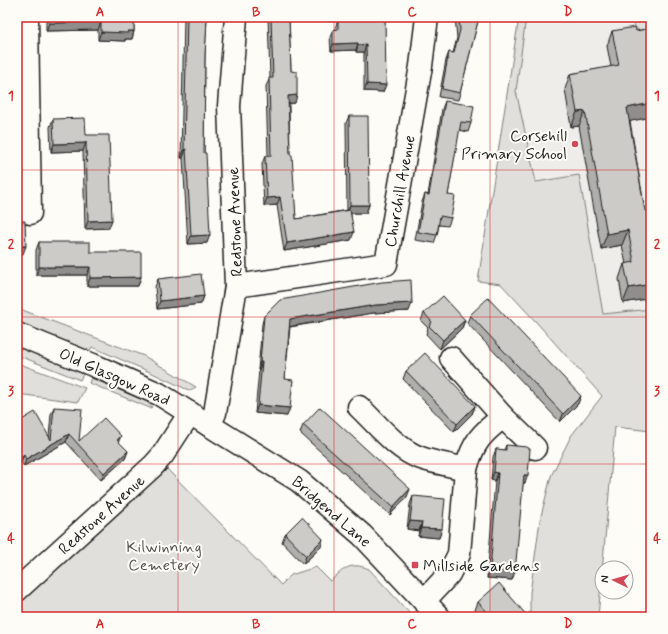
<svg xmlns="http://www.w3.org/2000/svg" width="668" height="634" viewBox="0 0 668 634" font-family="Mynerve,sans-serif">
	<rect width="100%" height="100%" fill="#fdfcf7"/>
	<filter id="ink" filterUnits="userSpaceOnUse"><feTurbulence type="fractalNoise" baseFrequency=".025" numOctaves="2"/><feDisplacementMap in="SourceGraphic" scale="8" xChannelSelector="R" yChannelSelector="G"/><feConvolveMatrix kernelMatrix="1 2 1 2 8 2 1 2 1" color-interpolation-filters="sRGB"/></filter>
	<g filter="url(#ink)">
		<polygon fill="#eeede9" points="519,17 651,17 651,367 537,323 501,284 479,281"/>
		<g fill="#e0dfdb" stroke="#7e7e7c">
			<polygon points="519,17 526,17 516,91 536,182 579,175 603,314 651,309 651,431 615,427 598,617 530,617 530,593 540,520 551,476 571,436 602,396 537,323 501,284 478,281"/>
			<polygon points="627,17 651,17 651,39 647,40"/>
			<polygon points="17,308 144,356 196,387 190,390 186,389 150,372 92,347 88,353 17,323"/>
			<polygon points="17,346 83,374 80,380 17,355"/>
			<polygon points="17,363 85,388 78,402 17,394"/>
			<polygon points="91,378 146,401 152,407 150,408 89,383"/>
			<path d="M167 469 281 585 291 575 316 567 330 581C344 569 350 561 369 569L413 617H17V603Z"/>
		</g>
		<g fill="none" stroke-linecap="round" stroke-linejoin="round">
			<defs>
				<g id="street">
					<polyline points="27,17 30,213"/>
					<polyline points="236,286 386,264 421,66 427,17"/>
					<polyline points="451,358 503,417 535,448"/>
					<path d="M359 407C376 423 398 451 421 458 435 463 451 465 466 469"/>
					<polyline points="209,425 215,413 236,286 229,106 236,17"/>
					<path d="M424 601 449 574 459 554 466 469C473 442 482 433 503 417"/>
				</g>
				<g id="secondary">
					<polyline points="17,334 93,365 159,394 299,481 362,535 439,617"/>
					<polyline points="17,590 153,466 162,456 190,413"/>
				</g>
			</defs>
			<use href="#street" stroke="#1c1c1c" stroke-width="25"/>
			<use href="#secondary" stroke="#1c1c1c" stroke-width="25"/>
			<use href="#street" stroke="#fdfcf7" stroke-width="22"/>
			<use href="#secondary" stroke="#fdfcf7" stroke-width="22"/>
		</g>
		<g fill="#afafac" stroke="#1c1c1c">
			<polygon points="46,17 134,17 134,31 132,39 125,39 125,41 98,40 98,30 46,31"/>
			<polygon points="184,17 207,17 205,55 204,153 207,243 188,244 183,158 181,158"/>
			<polygon points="268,17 289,17 291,71 295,103 289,104 290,155 296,219 347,210 346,123 349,116 369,205 366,213 351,213 351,240 284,251 277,205 264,206 262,164 265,156 268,156 266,86 270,78"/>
			<polygon points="356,17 385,17 383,92 364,91 364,52 356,52 356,50 331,51 330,37 333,30 335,29 335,28 338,20 356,20"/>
			<polygon points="455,17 479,17 460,93 458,100 439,97 446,60 449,52 453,53 457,38"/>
			<polygon points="651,28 651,117 630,121 645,211 651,210 651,298 623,303 619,279 624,264 626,264 622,245 601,249 579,126 571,127 565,89 570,74 611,67 607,46 612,31 636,31"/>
			<polygon points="445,101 471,123 468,132 459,130 448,195 451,218 448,226 439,225 437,235 434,243 415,240 422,202 425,194 428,195 442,109"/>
			<polygon points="53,119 86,135 109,228 85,229 83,151 51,152 50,127"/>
			<polygon points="39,242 90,252 141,277 138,286 87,286 87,275 36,275 36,250"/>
			<polygon points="158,279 204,296 201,304 157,309 155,287"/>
			<polygon points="409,311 373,313 290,327 285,379 287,416 255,413 259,370 258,370 262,324 264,316"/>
			<polygon points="424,313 465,320 462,328 440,349 426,334 428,328 421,321"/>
			<polygon points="470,315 578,404 560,422 467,323"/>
			<polygon points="406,371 475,406 472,414 454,432 403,379"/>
			<polygon points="54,407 79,441 119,442 128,451 125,459 101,480 66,442 24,466 21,462 17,464 17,423 49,437 51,414"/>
			<polygon points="303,425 407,497 390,515 300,433"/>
			<polygon points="506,445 525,483 523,483 512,580 487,578 495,481 491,480 493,457 496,449 504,450"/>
			<polygon points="413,496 442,529 439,538 418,536 419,531 407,529 410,504"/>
			<polygon points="285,534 321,547 303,564 282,542"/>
			<polygon points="478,602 528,617 482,617 475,610"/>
		</g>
		<g fill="#8f8e8c" stroke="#1c1c1c">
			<polygon points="101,22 98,30 46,31 49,23"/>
			<polygon points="134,31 132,39 125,39 125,41 98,40 101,32"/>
			<polygon points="358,43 356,50 331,51 333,44"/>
			<polygon points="366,44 364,52 356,52 358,45"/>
			<polygon points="367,84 386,85 383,92 364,91"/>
			<polygon points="297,95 295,103 285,104 288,96"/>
			<polygon points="651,103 651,117 622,123 627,108"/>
			<polygon points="585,111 579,126 571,127 577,112"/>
			<polygon points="86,143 83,151 51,152 54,144"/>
			<polygon points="186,149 183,158 181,158 184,150"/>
			<polygon points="280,197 277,205 264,206 267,198"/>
			<polygon points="350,205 369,205 366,213 347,213"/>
			<polygon points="112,220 109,228 85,229 88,221"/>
			<polygon points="628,230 622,245 601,249 607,234"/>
			<polygon points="354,232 351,240 284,251 287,243"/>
			<polygon points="210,235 207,243 188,244 191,236"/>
			<polygon points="17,246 26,246 23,254 17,254"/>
			<polygon points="39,267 90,267 87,275 36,275"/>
			<polygon points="141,277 138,286 87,286 90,278"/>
			<polygon points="651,284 651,298 623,303 629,288"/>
			<polygon points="204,296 201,304 157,309 160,301"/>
			<polygon points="412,303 409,311 373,313 287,327 290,319 376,305"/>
			<polygon points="465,320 462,328 440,349 443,340"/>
			<polygon points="260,362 262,362 259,370 258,370"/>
			<polygon points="581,396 578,404 560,422 563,414"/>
			<polygon points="258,405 290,408 287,416 255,413"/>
			<polygon points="475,406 472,414 454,432 457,424"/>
			<polygon points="69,434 66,442 24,466 26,459"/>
			<polygon points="121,436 118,443 117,440"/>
			<polygon points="128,451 125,459 101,480 104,473"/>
			<polygon points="24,455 21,462 17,464 17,459"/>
			<polygon points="494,472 498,473 495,481 491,480"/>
			<polygon points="524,475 528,475 525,483 521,483"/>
			<polygon points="410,489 407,497 390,515 393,507"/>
			<polygon points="410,521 422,522 419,531 407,529"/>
			<polygon points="421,528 442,529 439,538 418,536"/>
			<polygon points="323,539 321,547 303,564 306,556"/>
			<polygon points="490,570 515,572 512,580 487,578"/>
		</g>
		<g fill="#cccbc8" stroke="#1c1c1c">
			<polygon points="49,17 134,17 134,31 128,31 128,33 101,32 101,22 49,23"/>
			<polygon points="187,17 207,17 206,38 205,55 204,153 206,153 210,235 191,236 186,149 184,150"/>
			<polygon points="271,17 289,17 291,71 297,72 297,95 288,96 290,155 292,155 296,219 350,210 354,232 287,243 280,197 267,198 265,156 271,156 269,78 273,78"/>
			<polygon points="359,17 385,17 386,85 367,84 366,44 358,45 358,43 333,44 333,30 338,29 338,20 359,19"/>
			<polygon points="459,17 479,17 460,93 442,89 449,52 454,53 460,30"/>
			<polygon points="635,27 636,31 651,28 651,103 627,108 645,211 651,210 651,284 629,288 624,264 634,262 628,230 607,234 585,111 577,112 570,74 619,65 612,31"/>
			<polygon points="445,101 474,106 471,123 461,122 448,195 455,196 451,218 440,216 437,235 418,232 425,194 429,195"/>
			<polygon points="349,116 368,116 369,205 350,205"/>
			<polygon points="85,118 86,135 109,135 112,220 88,221 86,142 86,143 54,144 53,119"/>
			<polygon points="17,221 25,221 26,246 17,246"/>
			<polygon points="39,242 90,242 90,252 141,252 141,277 90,278 90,267 39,267"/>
			<polygon points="201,274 204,296 160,301 158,279"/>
			<polygon points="411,280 412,303 376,305 290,319 285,379 293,380 290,408 258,405 262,362 260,362 264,316 280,300 382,282"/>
			<polygon points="443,296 465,320 443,340 429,326 432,322 424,313"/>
			<polygon points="488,298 581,396 563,414 470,315"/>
			<polygon points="425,353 475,406 457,424 406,371"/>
			<polygon points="54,407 82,409 79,441 104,418 121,436 117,440 128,451 104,473 69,434 26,459 24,455 17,459 17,423 35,412 51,440"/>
			<polygon points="320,407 410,489 393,507 303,425"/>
			<polygon points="506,445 527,447 530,449 528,475 524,475 515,572 490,570 498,473 494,472 496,449 506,450"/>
			<polygon points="413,496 445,499 442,529 421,528 422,522 410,521"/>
			<polygon points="302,517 323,539 306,556 285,534"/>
			<polygon points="499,583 528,617 492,617 478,602"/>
		</g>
	</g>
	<path fill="none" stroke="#d62828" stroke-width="1" stroke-opacity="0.55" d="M178 17V617M334 17V617M490 17V617M17 170H651M17 317H651M17 464H651"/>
	<g fill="#d1495b" stroke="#fdfcf7" stroke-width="1.5">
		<circle cx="575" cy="144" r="4"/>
		<rect x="411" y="561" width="8" height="8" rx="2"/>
	</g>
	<g text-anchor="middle" stroke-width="4" stroke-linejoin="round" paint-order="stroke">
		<g font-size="16" fill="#1c1c1c" stroke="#fdfcf7" text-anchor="end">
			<text x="567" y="141">Corsehill<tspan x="567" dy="18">Primary School</tspan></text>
			<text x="423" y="571" text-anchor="start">Millside Gardens</text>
		</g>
		<g font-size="16" fill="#1c1c1c" stroke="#fdfcf7">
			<text transform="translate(399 191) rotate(-80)" y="6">Churchill Avenue</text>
			<text transform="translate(234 222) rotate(-92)" y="6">Redstone Avenue</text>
			<text transform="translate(115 376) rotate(24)" y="6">Old Glasgow Road</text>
			<text transform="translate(332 511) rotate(41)" y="6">Bridgend Lane</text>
			<text transform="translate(101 514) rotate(-42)" y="6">Redstone Avenue</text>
		</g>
		<g font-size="16" fill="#575655" stroke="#fdfcf7">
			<text x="164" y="552">Kilwinning<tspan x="164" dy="18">Cemetery</tspan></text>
		</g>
	</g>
	<rect width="668" height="634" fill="none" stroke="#fdfcf7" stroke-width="44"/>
	<g transform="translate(614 580) rotate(275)"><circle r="19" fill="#fdfcf7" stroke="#a3a29f"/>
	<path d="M0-3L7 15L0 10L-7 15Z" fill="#d1495b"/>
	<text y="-6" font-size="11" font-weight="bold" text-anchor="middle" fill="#1c1c1c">N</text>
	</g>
	<rect x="22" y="22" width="624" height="590" fill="none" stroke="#d62828" stroke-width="1.5"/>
	<g font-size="13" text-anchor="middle" font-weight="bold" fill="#d62828">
		<text x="100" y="16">A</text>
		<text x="256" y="16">B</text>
		<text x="412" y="16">C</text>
		<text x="568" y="16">D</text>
		<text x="11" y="100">1</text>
		<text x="657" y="100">1</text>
		<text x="11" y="248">2</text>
		<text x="657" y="248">2</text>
		<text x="11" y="395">3</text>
		<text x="657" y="395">3</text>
		<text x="11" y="543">4</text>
		<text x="657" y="543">4</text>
		<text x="100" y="628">A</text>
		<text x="256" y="628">B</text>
		<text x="412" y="628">C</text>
		<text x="568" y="628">D</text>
	</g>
</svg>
